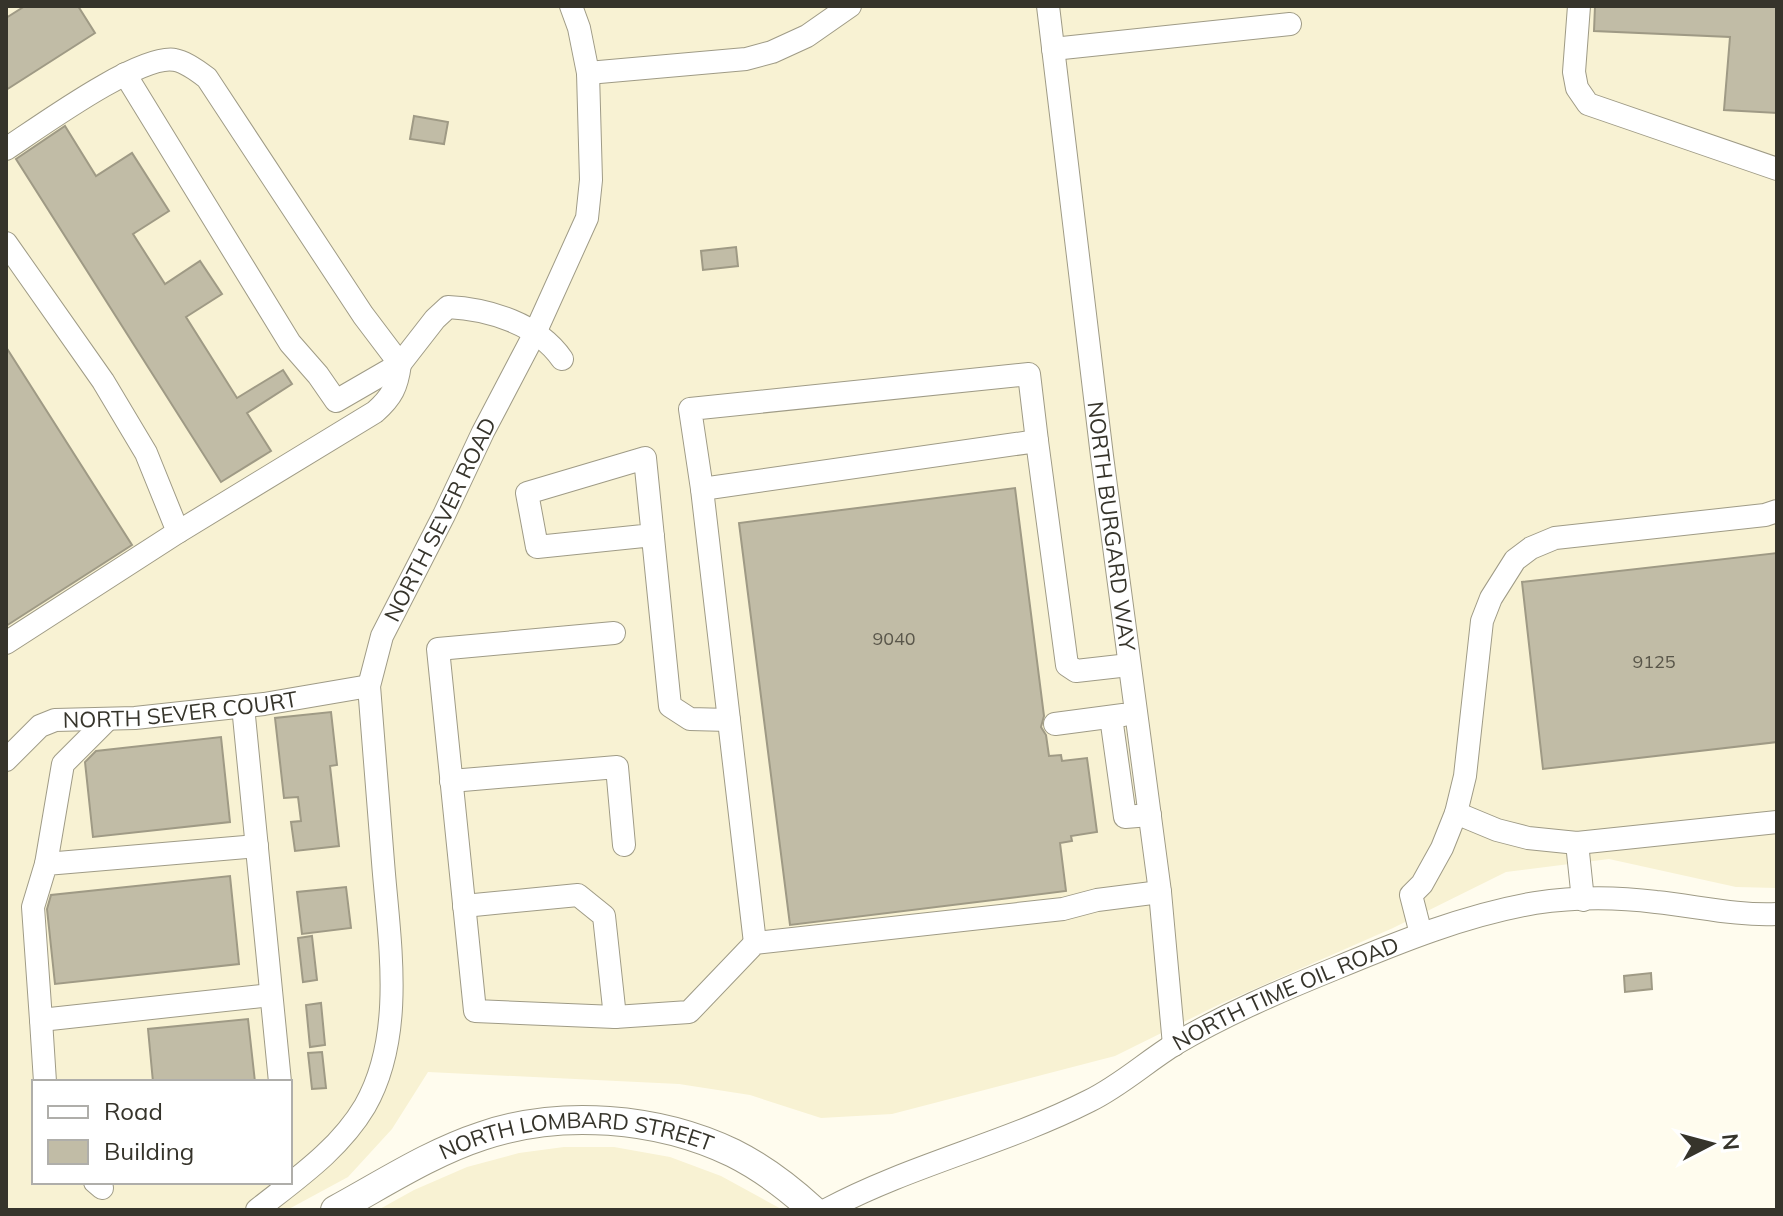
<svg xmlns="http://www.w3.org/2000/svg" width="1783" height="1216" viewBox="0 0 1783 1216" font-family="Mulish,sans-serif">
	<rect width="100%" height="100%" fill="#fffcee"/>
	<g fill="#f8f2d3" fill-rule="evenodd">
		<path d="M6 6H1777V888L1736 887 1609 859 1506 872 1393 928 1218 1005 1115 1056 892 1114 821 1118 750 1095 679 1084 428 1072 392 1129 348 1177 287 1210H6ZM34 1082H290V1182H34Z"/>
		<polygon points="564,1147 614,1147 670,1157 721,1176 783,1210 378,1210 414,1190 467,1167 519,1153"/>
	</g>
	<g fill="#c1bca6" stroke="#9f9a85" stroke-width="2">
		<polygon points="25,6 78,6 95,33 6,90 6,18"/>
		<polygon points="1595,6 1777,6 1777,113 1724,110 1730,37 1594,31"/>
		<polygon points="414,116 448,122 444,144 410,139"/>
		<polygon points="65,126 96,176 132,153 169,211 133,234 165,284 200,261 222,294 186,317 237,398 283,370 292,384 247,413 271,451 221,482 16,159"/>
		<polygon points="736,247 738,266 703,270 701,251"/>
		<polygon points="6,347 132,545 6,626"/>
		<polygon points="1015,488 1044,716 1041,727 1046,735 1049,756 1061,755 1062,761 1087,758 1097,832 1071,836 1072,841 1060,843 1066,891 790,925 739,523"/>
		<polygon points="1777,553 1777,742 1543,769 1522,582"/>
		<polygon points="331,712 337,765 330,766 339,846 295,851 291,822 301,821 298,797 284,798 275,718"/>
		<polygon points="221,737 230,822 93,837 85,762 96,751"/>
		<polygon points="230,876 239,964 55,984 47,909 51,895"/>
		<polygon points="346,887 351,928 302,934 297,892"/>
		<polygon points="312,936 317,980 303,982 298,938"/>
		<polygon points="1651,973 1652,989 1625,992 1624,976"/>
		<polygon points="321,1003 325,1045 310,1047 306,1005"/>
		<polygon points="248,1019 255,1082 153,1082 148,1029"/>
		<polygon points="322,1052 326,1088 312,1089 308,1053"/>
	</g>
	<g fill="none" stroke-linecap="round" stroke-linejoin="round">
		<defs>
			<g id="minor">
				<path id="s1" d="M1048 6 1102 456 1160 892 1174 1045"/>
				<polyline points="1579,6 1574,72 1577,88 1588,104 1777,169"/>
				<polyline points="1053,49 1290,24"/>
				<polyline points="588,73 746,59 772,52 807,36 850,6"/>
				<path d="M125 74 290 343 318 375 336 401 400 364 435 319 448 307C489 309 538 324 562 359"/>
				<path d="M6 149C38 128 141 53 175 60 186 62 198 71 207 78L363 315 400 364C397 387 392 397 375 412L178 532 6 643"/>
				<polyline points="6,243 103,381 146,453 178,532"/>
				<polyline points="702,489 690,409 1029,374 1037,441"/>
				<polyline points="653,535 537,547 527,493 645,458 670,706 690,719 729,720"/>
				<polyline points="614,633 438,649 475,1011 615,1017 689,1012 755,943 1063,909 1097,900 1160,892"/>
				<polyline points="243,706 280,1082"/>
				<polyline points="1111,717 1125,817 1150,815"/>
				<polyline points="1055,724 1123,715"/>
				<path id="s2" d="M6 760 40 726 55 720 135 718 264 704 369 686"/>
				<polyline points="451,781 617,767 624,845"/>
				<polyline points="1456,813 1497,830 1528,838 1577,843 1777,822"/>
				<polyline points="1577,843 1583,900"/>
				<polyline points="257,846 46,864 33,907 41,1020 271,995"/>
				<polyline points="46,864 63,764 107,720"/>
				<polyline points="464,906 578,895 604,916 615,1017"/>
				<polyline points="1421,934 1411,895 1422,884 1442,848 1456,813 1465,776 1482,621 1491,598 1515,560 1531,548 1555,538 1765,515 1777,511"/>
				<polyline points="755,943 702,489 1037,441 1067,665 1076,671 1129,665"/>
				<polyline points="41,1020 45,1082"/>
				<polyline points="95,1182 102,1188"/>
				<path id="s3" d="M257 1210C296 1179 339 1150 365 1106 406 1034 389 940 383 862 378 803 374 745 369 686L382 636 444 515 483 432 535 333 587 218 591 180 588 73 579 28 571 6"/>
				<path id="s4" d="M826 1210C910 1165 1004 1144 1089 1101 1120 1086 1146 1062 1175 1044 1226 1014 1280 991 1334 969 1399 942 1465 915 1535 903 1574 897 1617 897 1656 902 1696 906 1737 916 1777 914"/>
			</g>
			<g id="major">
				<path id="s5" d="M335 1210C383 1184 430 1153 482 1136 561 1109 658 1117 733 1153 763 1168 789 1188 813 1210"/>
			</g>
		</defs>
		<use href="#minor" stroke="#9f9b86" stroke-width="24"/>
		<use href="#major" stroke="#9f9b86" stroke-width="30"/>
		<use href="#minor" stroke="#fff" stroke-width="22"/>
		<use href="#major" stroke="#fff" stroke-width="28"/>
	</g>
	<g text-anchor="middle" stroke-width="7" stroke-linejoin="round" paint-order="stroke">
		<g font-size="18" fill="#59564a">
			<text x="894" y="645">9040</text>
			<text x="1654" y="668">9125</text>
		</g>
		<g font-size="22" fill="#36342b" stroke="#fff">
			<text dy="8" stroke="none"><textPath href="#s3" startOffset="758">NORTH SEVER ROAD</textPath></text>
			<text dy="8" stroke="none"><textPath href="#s1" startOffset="524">NORTH BURGARD WAY</textPath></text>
			<text dy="8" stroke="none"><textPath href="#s2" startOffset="190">NORTH SEVER COURT</textPath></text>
			<text dy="8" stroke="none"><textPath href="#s4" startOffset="510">NORTH TIME OIL ROAD</textPath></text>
			<text dy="8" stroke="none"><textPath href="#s5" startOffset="260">NORTH LOMBARD STREET</textPath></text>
		</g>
	</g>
	<rect width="1783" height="1216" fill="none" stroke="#36342b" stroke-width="16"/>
	<rect x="32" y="1080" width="260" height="104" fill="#ffffff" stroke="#afaeaa" stroke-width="2"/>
	<rect x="48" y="1106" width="40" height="12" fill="#ffffff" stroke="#afaeaa" stroke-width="2"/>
	<text x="104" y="1120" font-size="24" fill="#36342b">Road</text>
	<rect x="48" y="1140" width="40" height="24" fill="#c1bca6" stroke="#afaeaa" stroke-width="2"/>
	<text x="104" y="1160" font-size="24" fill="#36342b">Building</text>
	<g transform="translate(1711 1144) rotate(84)" stroke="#ffffff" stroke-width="6" paint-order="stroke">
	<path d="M0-6L14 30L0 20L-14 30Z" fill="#36342b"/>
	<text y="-12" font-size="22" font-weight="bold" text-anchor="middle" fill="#36342b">N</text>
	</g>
</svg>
